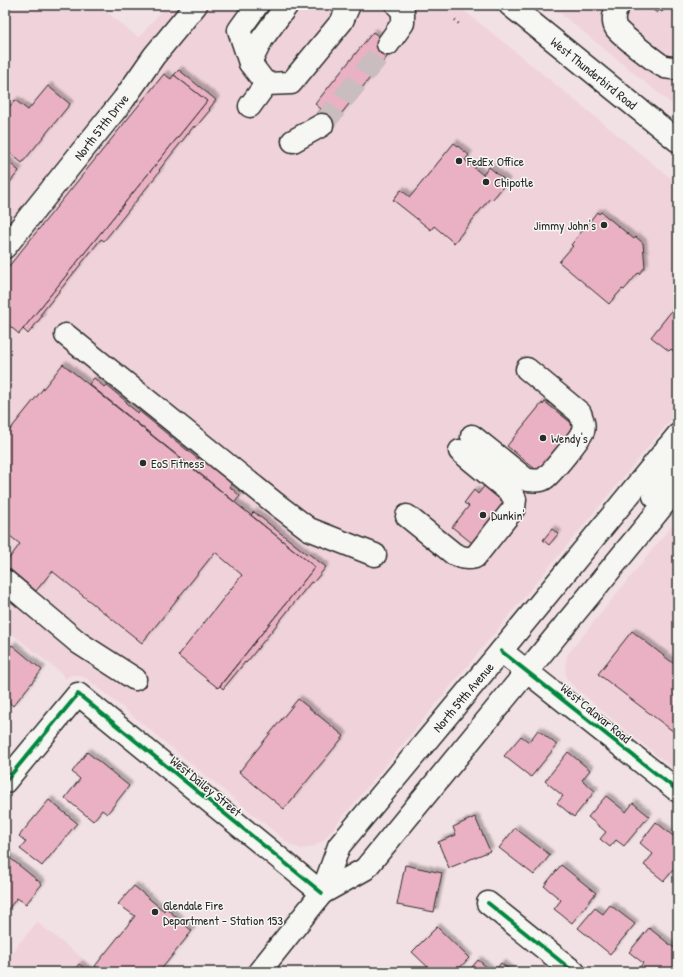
<svg xmlns="http://www.w3.org/2000/svg" width="683" height="977" viewBox="0 0 683 977" font-family="'Patrick Hand',sans-serif">
	<defs>
		<filter id="shadow"><feDropShadow dx="3.5" dy="-3.5" stdDeviation="1" flood-color="#0004"/></filter>
	</defs>
	<rect width="100%" height="100%" fill="#f2e1e4"/>
	<filter id="ink" filterUnits="userSpaceOnUse"><feTurbulence type="fractalNoise" baseFrequency=".025" numOctaves="2"/><feDisplacementMap in="SourceGraphic" scale="8" xChannelSelector="R" yChannelSelector="G"/><feConvolveMatrix kernelMatrix="1 2 1 2 8 2 1 2 1" color-interpolation-filters="sRGB"/></filter>
	<g filter="url(#ink)">
		<g fill="#f0d3da">
			<polygon points="5,5 98,5 139,38 166,5 455,5 459,7 496,36 678,184 678,411 323,841 313,847 301,849 292,846 86,678 76,675 71,675 65,679 61,673 5,628"/>
			<polygon points="550,5 678,5 678,109"/>
			<polygon points="678,518 678,772 629,733 573,686 566,678 565,668 567,655"/>
			<polygon points="37,922 100,972 5,972 5,960"/>
		</g>
		<g fill="#eab1c4" stroke="#2b2b2b" filter="url(#shadow)">
			<polygon points="647,5 668,5 662,12 659,10 657,13"/>
			<polygon points="373,32 394,48 328,130 314,118 321,109 315,104"/>
			<polygon points="179,70 216,100 209,109 210,110 195,128 194,126 159,170 160,171 104,241 101,239 40,315 42,316 28,334 23,329 207,101 174,75"/>
			<polygon points="164,74 171,79 174,75 207,101 19,334 5,322 5,271"/>
			<polygon points="48,86 70,104 22,163 5,149 5,112 15,100 28,110"/>
			<polygon points="454,143 469,155 465,160 483,175 489,167 507,182 492,200 490,198 454,243 434,226 431,230 393,200 401,190 410,197"/>
			<polygon points="5,159 19,171 5,188"/>
			<polygon points="597,212 599,214 601,212 634,239 636,237 643,243 645,267 639,274 638,273 624,290 622,289 609,304 559,262 573,246 571,245"/>
			<polygon points="678,303 678,355 671,349 669,351 651,337"/>
			<polygon points="63,364 315,567 218,688 178,656 242,575 215,552 142,643 52,571 36,591 5,565 5,564 20,544 5,532 5,436"/>
			<polygon points="94,378 104,387 106,385 127,402 126,403 138,413 139,411 198,459 200,457 232,484 230,487 240,496 235,502 89,384"/>
			<polygon points="545,402 579,429 540,473 507,446 542,403 543,405"/>
			<polygon points="485,485 511,506 477,547 452,527 469,506 464,503 474,490 478,494"/>
			<polygon points="254,512 308,555 309,554 326,567 313,583 311,582 246,663 245,662 223,689 220,686 315,567 251,515"/>
			<polygon points="552,529 558,534 549,545 543,540"/>
			<polygon points="632,631 678,667 678,735 598,674"/>
			<polygon points="12,645 42,670 13,706 5,699 5,654"/>
			<polygon points="298,699 344,736 284,809 239,772"/>
			<polygon points="538,730 557,745 531,777 504,756 521,736 529,742"/>
			<polygon points="87,752 129,786 107,814 102,810 93,821 65,798 80,779 72,772"/>
			<polygon points="568,752 590,770 582,780 595,791 574,817 557,803 563,796 545,781"/>
			<polygon points="606,796 626,812 633,803 649,816 624,846 616,840 610,847 600,839 606,832 588,817"/>
			<polygon points="49,800 77,823 42,866 20,849 26,842 19,836"/>
			<polygon points="475,817 490,851 449,868 438,842 456,835 453,827"/>
			<polygon points="656,822 678,840 678,864 664,881 644,865 653,854 640,843"/>
			<polygon points="515,828 550,855 534,875 499,848"/>
			<polygon points="5,854 42,884 26,904 17,898 5,913"/>
			<polygon points="405,865 442,873 434,912 397,905"/>
			<polygon points="561,865 596,893 572,923 554,909 561,900 544,886"/>
			<polygon points="134,886 164,911 166,908 192,931 159,972 102,972 95,966 135,916 118,904"/>
			<polygon points="610,905 635,924 610,954 578,928 595,908 603,914"/>
			<polygon points="437,927 469,958 456,972 433,972 412,952"/>
			<polygon points="649,928 678,951 678,964 671,972 636,972 643,963 629,952"/>
			<polygon points="478,960 493,972 468,972"/>
			<polygon points="501,963 512,972 494,972"/>
			<polygon points="79,964 89,972 73,972"/>
		</g>
		<g fill="none" stroke-linecap="round" stroke-linejoin="round">
			<polyline stroke="#cabdbf" stroke-width="22" stroke-dasharray="22 11" stroke-linecap="butt" points="322,125 388,44"/>
			<defs>
				<g id="minor">
					<path d="M619 5C614 11 612 21 616 28 620 34 659 65 665 67 669 68 673 68 677 68"/>
					<polyline points="388,44 403,23 403,11 397,5"/>
					<polyline points="250,63 262,39 287,5"/>
					<polyline points="266,84 291,83 342,21 349,5"/>
					<polyline points="250,106 266,84 250,63 239,30 257,5"/>
					<polyline points="293,141 322,125"/>
					<polyline points="5,247 124,99 154,56 196,5"/>
					<polyline points="66,335 276,504 309,529 375,555"/>
					<path d="M472 436 527 480C533 480 540 482 545 478 550 475 582 436 583 431 585 425 582 419 580 413L527 369"/>
					<path d="M407 516 454 554C462 558 467 559 475 557L514 508 515 499 510 492 460 451"/>
					<polyline points="5,581 79,643 135,679"/>
					<polyline points="501,651 678,791"/>
					<polyline points="5,782 78,694 322,893"/>
					<polyline points="488,903 574,972"/>
				</g>
				<g id="major">
					<polyline points="510,5 678,141"/>
					<path d="M654 496C661 487 679 471 674 458 673 455 669 451 667 448"/>
					<polyline points="322,893 365,869 678,487"/>
					<polyline points="259,972 322,893 339,846 501,651 678,435"/>
				</g>
			</defs>
			<use href="#minor" stroke="#2b2b2b" stroke-width="25"/>
			<use href="#major" stroke="#2b2b2b" stroke-width="25"/>
			<polyline stroke="#2b2b2b" stroke-width="2.5" stroke-dasharray="1 3" stroke-linecap="butt" points="455,20 460,25"/>
			<use href="#minor" stroke="#f6f6f2" stroke-width="22"/>
			<use href="#major" stroke="#f6f6f2" stroke-width="22"/>
			<defs>
				<g id="cycleway">
					<polyline points="501,651 678,791"/>
					<polyline points="5,782 78,694 322,893"/>
					<polyline points="488,903 574,972"/>
				</g>
			</defs>
			<use href="#cycleway" stroke="#f6f6f2" stroke-width="6"/>
			<use href="#cycleway" stroke="#00873e" stroke-width="4"/>
		</g>
	</g>
	<g fill="#2b2b2b" stroke="#f6f6f2" stroke-width="1.5">
		<circle cx="459" cy="161" r="4"/>
		<circle cx="486" cy="182" r="4"/>
		<circle cx="604" cy="225" r="4"/>
		<circle cx="543" cy="438" r="4"/>
		<circle cx="143" cy="463" r="4"/>
		<circle cx="483" cy="515" r="4"/>
		<circle cx="155" cy="912" r="4"/>
	</g>
	<g text-anchor="middle" stroke-width="3" stroke-linejoin="round" paint-order="stroke">
		<g font-size="13" fill="#2b2b2b" stroke="#f6f6f2">
			<text transform="translate(594 73) rotate(39)" y="5">West Thunderbird Road</text>
			<text transform="translate(101 127) rotate(-52)" y="5">North 57th Drive</text>
			<text transform="translate(463 697) rotate(-50)" y="5">North 59th Avenue</text>
			<text transform="translate(596 713) rotate(39)" y="5">West Calavar Road</text>
			<text transform="translate(206 786) rotate(39)" y="5">West Dailey Street</text>
		</g>
		<g font-size="13" fill="#2b2b2b" stroke="#f6f6f2" text-anchor="start">
			<text x="467" y="166">FedEx Office</text>
			<text x="494" y="187">Chipotle</text>
			<text x="596" y="230" text-anchor="end">Jimmy John's</text>
			<text x="551" y="443">Wendy's</text>
			<text x="151" y="468">EoS Fitness</text>
			<text x="491" y="520">Dunkin'</text>
			<text x="163" y="910">Glendale Fire<tspan x="163" dy="15">Department - Station 153</tspan></text>
		</g>
	</g>
	<rect width="683" height="977" fill="none" stroke="#f6f6f2" stroke-width="20"/>
	<rect x="10" y="10" width="663" height="957" fill="none" stroke="#2b2b2b" stroke-width="1.5" filter="url(#ink)"/>
</svg>
